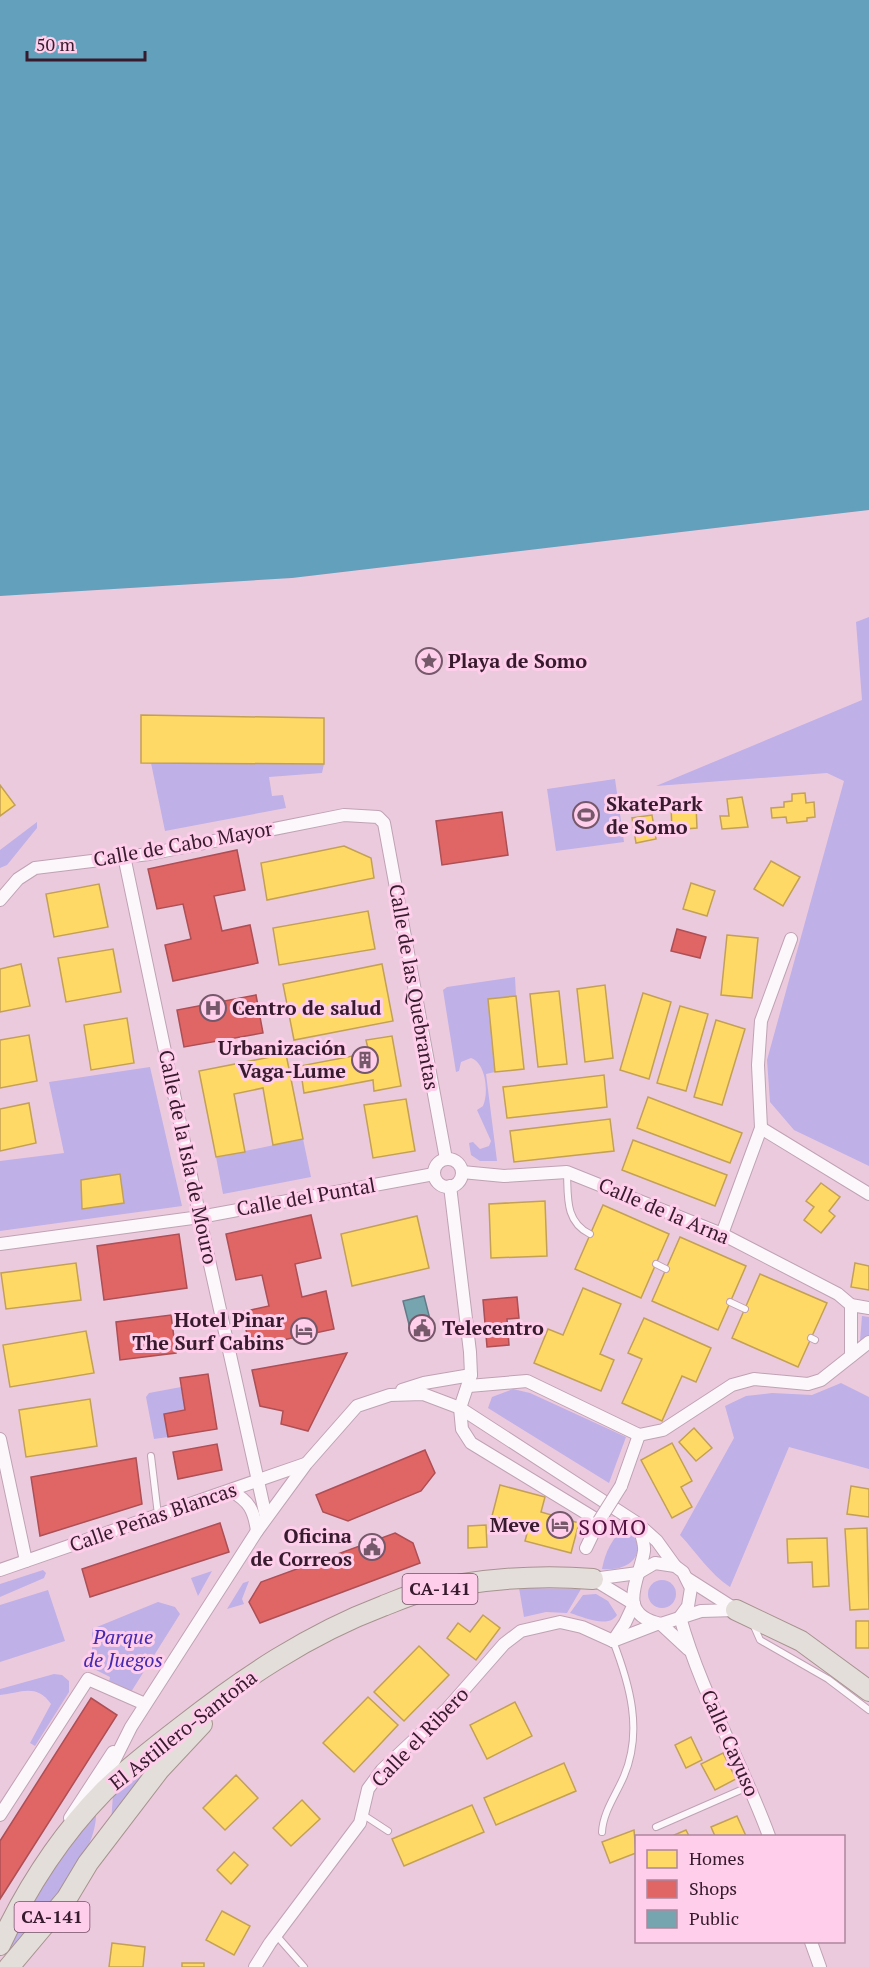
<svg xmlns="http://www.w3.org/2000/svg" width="869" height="1967" viewBox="0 0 869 1967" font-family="'PT Serif',serif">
	<rect width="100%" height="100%" fill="#eccade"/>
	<g fill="#bfb0e7">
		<polygon points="869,617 869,1166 794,1130 770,1102 767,1060 844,781 827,773 656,786 862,700 856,622"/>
		<polygon points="151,763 324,764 322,773 269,777 272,796 283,795 286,808 165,831"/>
		<polygon points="615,779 624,842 556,851 547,789"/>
		<polygon points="37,822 37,828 7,865 0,868 0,850"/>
		<path d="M515 977 516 996 488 999 495 1072 486 1074 497 1161H480L471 1155 469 1143 473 1142 480 1149 489 1146 491 1141 477 1110 483 1106C489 1093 486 1063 471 1058L461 1062 459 1071 456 1072 443 990 447 987Z"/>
		<polygon points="150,1067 182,1206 0,1231 0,1161 64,1153 49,1082"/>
		<polygon points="303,1139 311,1177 223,1194 216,1157"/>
		<polygon points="862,1316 869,1317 869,1335 860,1341"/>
		<path d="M841 1383 869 1397V1469L789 1447 730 1587C710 1574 697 1553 680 1535L734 1438 725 1406 746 1396 772 1393 812 1395Z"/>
		<polygon points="181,1387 185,1410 164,1414 168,1437 154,1439 146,1397 149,1393"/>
		<polygon points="513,1389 530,1393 626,1437 609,1483 488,1408 492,1397"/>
		<path d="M626 1527C651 1551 632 1572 602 1569 605 1553 612 1537 626 1527Z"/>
		<polygon points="43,1570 46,1573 44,1578 0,1597 0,1584"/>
		<polygon points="212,1571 198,1596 191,1578"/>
		<circle cx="662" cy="1594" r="14"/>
		<polygon points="249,1581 242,1599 244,1604 227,1609 243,1583"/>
		<polygon points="519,1588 581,1589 567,1613 546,1612 524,1617"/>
		<polygon points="48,1590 65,1641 0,1662 0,1605"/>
		<path d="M596 1594 608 1601 617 1615C608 1629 583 1617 570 1613L583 1595Z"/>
		<polygon points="158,1602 175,1607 180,1614 131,1692 121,1691 109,1682 110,1677 92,1668 92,1629"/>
		<path d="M54 1674 62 1675 69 1681V1692L35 1746 30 1743 51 1704C36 1682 18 1694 0 1695V1689Z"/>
		<polygon points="188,1730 111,1823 113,1795"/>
		<path d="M96 1814C97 1859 29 1932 1 1967L44 1879Z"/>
	</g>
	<polygon fill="#63a0bb" points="0,0 869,0 869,510 292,578 0,596"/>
	<g fill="#ffd966" stroke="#c3a055" stroke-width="1.5">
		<polygon points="141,715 324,718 324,764 141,763"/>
		<polygon points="0,785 15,805 0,816"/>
		<polygon points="805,793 806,803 814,802 815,817 807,818 807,821 787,823 786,817 772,818 771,808 784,807 784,802 792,801 792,794"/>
		<polygon points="742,797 748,827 722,829 720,816 729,816 727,799"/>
		<polygon points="696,805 697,828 672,830 671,806"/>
		<polygon points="652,815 656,839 636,843 632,818"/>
		<polygon points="344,846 371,858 374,878 267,900 261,863"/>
		<polygon points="771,861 800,877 783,906 754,889"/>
		<polygon points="691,883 715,891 707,916 683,909"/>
		<polygon points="99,884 108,927 54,937 46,894"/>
		<polygon points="368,911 375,949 279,965 273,928"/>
		<polygon points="727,935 758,938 752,998 721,995"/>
		<polygon points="113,949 121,992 66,1002 58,958"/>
		<polygon points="21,964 30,1006 0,1012 0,969"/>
		<polygon points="382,964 393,1021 294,1040 283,984"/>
		<polygon points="605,985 613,1058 585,1062 577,989"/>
		<polygon points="559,991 567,1064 538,1067 530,994"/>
		<polygon points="643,993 671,1002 649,1079 620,1070"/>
		<polygon points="516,996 524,1069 495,1072 488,999"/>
		<polygon points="680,1006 708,1014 686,1091 657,1083"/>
		<polygon points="127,1018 134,1063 91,1070 84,1025"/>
		<polygon points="716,1020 745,1029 722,1105 694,1097"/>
		<polygon points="29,1035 37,1081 0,1088 0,1040"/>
		<polygon points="392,1036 401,1086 374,1091 373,1080 304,1093 300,1066 369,1053 366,1040"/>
		<polygon points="286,1054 303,1139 273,1145 263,1088 234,1094 245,1152 216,1157 199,1071"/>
		<polygon points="604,1075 607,1107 507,1118 503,1087"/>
		<polygon points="648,1097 742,1133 730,1163 637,1128"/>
		<polygon points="406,1099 415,1151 373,1158 364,1105"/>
		<polygon points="29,1103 36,1143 0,1151 0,1109"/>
		<polygon points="610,1119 614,1151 514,1162 510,1131"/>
		<polygon points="633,1140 727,1175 715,1206 622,1170"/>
		<polygon points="120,1174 124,1203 82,1209 81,1180"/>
		<polygon points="821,1183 840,1197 829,1211 835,1216 821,1233 804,1220 814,1207 806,1201"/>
		<polygon points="545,1201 547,1256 491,1258 489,1204"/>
		<polygon points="603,1205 669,1234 641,1298 575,1269"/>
		<polygon points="417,1216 429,1268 352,1286 341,1234"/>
		<polygon points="680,1237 746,1266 718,1330 652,1301"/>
		<polygon points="76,1263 81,1300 6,1309 1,1273"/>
		<polygon points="855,1263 869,1266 869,1290 851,1287"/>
		<polygon points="760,1274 827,1303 798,1367 732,1338"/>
		<polygon points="583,1288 621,1304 600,1354 614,1360 601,1391 534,1363 548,1329 563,1335"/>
		<polygon points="644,1318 711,1348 696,1382 682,1376 662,1421 622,1403 642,1359 628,1353"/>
		<polygon points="86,1331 94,1373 10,1387 3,1345"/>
		<polygon points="90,1399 97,1446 26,1457 19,1410"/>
		<polygon points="694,1428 712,1448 696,1461 679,1442"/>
		<polygon points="672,1443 692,1481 681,1487 692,1507 672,1518 641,1460"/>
		<polygon points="500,1485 545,1497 541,1512 579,1523 571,1553 525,1541 529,1526 492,1516"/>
		<polygon points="851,1486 869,1489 869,1517 847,1514"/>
		<polygon points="486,1525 487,1547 468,1548 468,1526"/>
		<polygon points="867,1528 869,1609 850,1610 845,1529"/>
		<polygon points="827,1538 829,1586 813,1587 812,1562 788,1563 787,1539"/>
		<polygon points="483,1615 500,1628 476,1660 447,1638 458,1623 470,1632"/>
		<rect x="856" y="1621" width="13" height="27"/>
		<polygon points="419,1646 449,1675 404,1721 374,1692"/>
		<polygon points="368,1697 398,1725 354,1772 323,1743"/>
		<polygon points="515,1702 532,1736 487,1759 470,1725"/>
		<polygon points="691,1737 702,1760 686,1768 675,1745"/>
		<polygon points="723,1753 736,1779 715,1790 701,1764"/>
		<polygon points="564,1763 576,1791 496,1825 484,1798"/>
		<polygon points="236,1775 258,1798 225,1830 203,1808"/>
		<polygon points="302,1800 320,1819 291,1846 273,1828"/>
		<polygon points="472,1805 484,1832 404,1866 392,1839"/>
		<polygon points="737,1816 746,1836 715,1836 711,1827"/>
		<polygon points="634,1830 636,1853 610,1863 602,1842"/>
		<polygon points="686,1830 689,1836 672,1836"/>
		<polygon points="234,1852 248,1865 231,1884 217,1870"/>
		<polygon points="222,1911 250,1926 234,1955 206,1940"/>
		<polygon points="112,1943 145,1947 143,1967 109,1967"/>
		<rect x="182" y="1963" width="22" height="4"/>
	</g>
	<g fill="#e06666" stroke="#ad4f55" stroke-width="1.5">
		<polygon points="502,812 508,855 442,865 436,821"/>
		<polygon points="237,850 245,890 214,896 222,931 250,925 258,963 173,981 165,945 191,939 183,904 157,909 148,869"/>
		<polygon points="677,929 706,937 700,958 671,951"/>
		<polygon points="256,995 263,1033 184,1047 177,1010"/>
		<polygon points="311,1215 321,1258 295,1264 302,1297 326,1291 334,1329 250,1347 242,1312 269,1306 262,1275 236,1280 226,1234"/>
		<polygon points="179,1234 187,1288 104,1300 97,1246"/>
		<polygon points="517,1297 519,1318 507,1319 509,1345 487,1347 483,1300"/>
		<polygon points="171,1315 176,1353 120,1360 116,1322"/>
		<polygon points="347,1353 308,1431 281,1424 283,1411 260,1406 252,1370"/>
		<polygon points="208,1374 217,1429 168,1437 164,1414 185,1410 180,1378"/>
		<polygon points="217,1444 222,1470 178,1479 173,1452"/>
		<polygon points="425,1450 435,1473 421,1491 348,1521 323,1512 316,1495"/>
		<polygon points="136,1458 142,1504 40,1536 31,1477"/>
		<polygon points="220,1523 229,1552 90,1597 82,1569"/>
		<polygon points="395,1533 413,1543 420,1563 260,1623 249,1602 261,1582"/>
		<polygon points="91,1698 117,1715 0,1899 0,1841"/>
	</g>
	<polygon fill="#76a5af" stroke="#637b88" stroke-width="1.5" points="424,1296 433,1331 412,1336 403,1301"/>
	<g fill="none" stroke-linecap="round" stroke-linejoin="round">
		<defs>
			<g id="service">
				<path d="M567 1173C568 1197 565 1222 590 1234"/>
				<polyline points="656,1264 666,1269"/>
				<polyline points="730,1302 745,1309"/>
				<polyline points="811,1338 815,1340"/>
				<polyline points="151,1456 158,1515"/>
				<polyline points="753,1624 760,1640 828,1679 869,1710"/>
				<polyline points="362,1814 388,1831"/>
				<polyline points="656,1827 750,1786"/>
				<path d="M602 1832C603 1812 616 1795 624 1776 643 1731 630 1685 613 1641"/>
				<polyline points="276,1935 304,1967"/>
			</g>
			<g id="minor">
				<polyline points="124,856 205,1242 266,1517"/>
				<polyline points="0,900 18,879 35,868 149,854 344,815 378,817 384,823 446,1159"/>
				<polyline points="761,1128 869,1194"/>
				<circle cx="448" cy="1173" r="14"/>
				<polyline points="462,1172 504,1176 567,1172 722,1234 838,1294 851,1305 869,1308"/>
				<polyline points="450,1186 470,1352 471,1375 460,1408"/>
				<polyline points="722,1234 761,1128 758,1065 761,1021 791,939"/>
				<polyline points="0,1244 200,1217 434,1174"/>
				<polyline points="851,1356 851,1305"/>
				<polyline points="469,1386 527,1381 639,1435 663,1430 732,1385 754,1379 808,1384 821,1380 869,1342"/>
				<polyline points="402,1390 424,1383 471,1375"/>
				<polyline points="460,1408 462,1429 471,1443 599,1521 586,1548"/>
				<polyline points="0,1439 26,1561"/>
				<polyline points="621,1486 639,1435"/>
				<path d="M231 1491C249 1501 254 1510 257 1531"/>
				<path d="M638 1524C640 1532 645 1543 644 1551 640 1579 614 1614 661 1624L701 1611 736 1610"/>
				<polyline points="0,1570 305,1464"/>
				<polyline points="593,1579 638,1573 655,1563 675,1566 683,1572 691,1588 688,1606 680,1617"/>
				<polyline points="593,1579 634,1604"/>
				<polyline points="688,1579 735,1609"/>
				<path d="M680 1617C701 1693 742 1762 769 1836"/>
				<polyline points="661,1624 688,1649"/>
				<polyline points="613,1641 657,1624"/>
				<polyline points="613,1641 625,1623 634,1604"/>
				<polyline points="106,1787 112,1765 131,1727 257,1531 306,1464 357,1406 390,1395 423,1394 460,1408 637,1523 657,1541 675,1566"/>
				<polyline points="0,1815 88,1679 145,1704"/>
				<polyline points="70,1818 113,1752"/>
				<polyline points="811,1942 820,1967"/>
				<polyline points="255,1967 270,1943 360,1823 368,1789 382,1770 447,1709 504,1644 521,1631 560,1622 582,1627 613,1641"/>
			</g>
			<g id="primary">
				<polyline points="736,1610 801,1641 869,1691"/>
				<path d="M0 1945C26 1889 61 1835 104 1791 128 1768 155 1747 181 1727 243 1678 309 1634 383 1606 396 1601 409 1595 422 1592 479 1579 535 1574 593 1579"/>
				<polyline points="9,1967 67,1898 88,1863 159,1770 202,1724"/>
			</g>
		</defs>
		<use href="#service" stroke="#bfa2b4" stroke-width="8"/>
		<use href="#minor" stroke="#bfa2b4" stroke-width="14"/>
		<use href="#primary" stroke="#a6938f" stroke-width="22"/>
		<use href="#service" stroke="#fcf7fa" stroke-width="6"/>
		<use href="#minor" stroke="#fcf7fa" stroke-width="12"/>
		<use href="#primary" stroke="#e4deda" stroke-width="20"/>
		<defs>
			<polyline id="minor-bridge" points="599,1521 621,1486"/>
		</defs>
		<use href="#minor-bridge" stroke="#bfa2b4" stroke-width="14" stroke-linecap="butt"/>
		<use href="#minor-bridge" stroke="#fcf7fa" stroke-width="12"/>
	</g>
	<defs>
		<symbol id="sight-ring" viewBox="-11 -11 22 22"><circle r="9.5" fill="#feceea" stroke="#76586b" stroke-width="1.5"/><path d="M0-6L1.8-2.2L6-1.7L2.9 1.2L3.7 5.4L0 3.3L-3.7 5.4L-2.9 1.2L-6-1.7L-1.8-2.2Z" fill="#76586b"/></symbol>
		<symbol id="stadium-ring" viewBox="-11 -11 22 22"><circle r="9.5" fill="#feceea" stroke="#76586b" stroke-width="1.5"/><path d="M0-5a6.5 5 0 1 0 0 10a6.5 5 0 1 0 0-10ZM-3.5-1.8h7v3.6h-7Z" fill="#76586b"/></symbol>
		<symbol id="hospital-ring" viewBox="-11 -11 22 22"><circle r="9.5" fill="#feceea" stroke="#76586b" stroke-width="1.5"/><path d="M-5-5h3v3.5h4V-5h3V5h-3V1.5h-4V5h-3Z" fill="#76586b"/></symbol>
		<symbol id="building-ring" viewBox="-11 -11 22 22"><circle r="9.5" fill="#feceea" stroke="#76586b" stroke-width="1.5"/><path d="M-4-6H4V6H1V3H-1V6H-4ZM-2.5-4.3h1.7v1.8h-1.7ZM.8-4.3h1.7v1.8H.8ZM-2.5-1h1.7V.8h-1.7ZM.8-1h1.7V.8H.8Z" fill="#76586b"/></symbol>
		<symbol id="civic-ring" viewBox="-11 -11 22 22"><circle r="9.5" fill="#feceea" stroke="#76586b" stroke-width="1.5"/><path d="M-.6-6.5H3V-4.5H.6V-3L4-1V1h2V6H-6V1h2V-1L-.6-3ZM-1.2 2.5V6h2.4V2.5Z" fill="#76586b"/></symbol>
		<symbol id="hotel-ring" viewBox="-11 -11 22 22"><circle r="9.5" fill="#feceea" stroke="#76586b" stroke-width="1.5"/><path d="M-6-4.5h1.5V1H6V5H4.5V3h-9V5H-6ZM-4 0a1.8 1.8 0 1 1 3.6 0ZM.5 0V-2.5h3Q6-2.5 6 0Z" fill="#76586b"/></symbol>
	</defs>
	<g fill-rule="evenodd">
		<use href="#sight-ring" x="414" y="646" width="30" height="30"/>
		<use href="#stadium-ring" x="571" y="800" width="30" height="30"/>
		<use href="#hospital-ring" x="198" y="993" width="30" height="30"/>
		<use href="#building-ring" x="350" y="1045" width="30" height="30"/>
		<use href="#civic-ring" x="407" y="1313" width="30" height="30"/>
		<use href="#hotel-ring" x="289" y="1316" width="30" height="30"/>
		<use href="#hotel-ring" x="545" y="1510" width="30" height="30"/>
		<use href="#civic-ring" x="357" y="1532" width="30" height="30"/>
	</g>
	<g text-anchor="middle" stroke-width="6" stroke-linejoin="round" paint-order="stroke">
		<g fill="#feceea" stroke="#735066" stroke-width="1.5">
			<rect x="402.5" y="1574" width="75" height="30" rx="4.5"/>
			<rect x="14.5" y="1902" width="75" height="30" rx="4.5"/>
		</g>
		<g font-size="18" font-weight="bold" fill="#371a2d">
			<text x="440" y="1595">CA-141</text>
			<text x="52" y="1923">CA-141</text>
		</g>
		<g font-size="20" font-weight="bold" fill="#371a2d" stroke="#feceea" text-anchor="start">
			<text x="448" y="668">Playa de Somo</text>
			<text x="606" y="811">SkatePark<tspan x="606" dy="23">de Somo</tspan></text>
			<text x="232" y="1015">Centro de salud</text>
			<text x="346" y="1055" text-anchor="end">Urbanización<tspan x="346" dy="23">Vaga-Lume</tspan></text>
			<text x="284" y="1327" text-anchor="end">Hotel Pinar<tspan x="284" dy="23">The Surf Cabins</tspan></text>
			<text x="442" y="1335">Telecentro</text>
			<text x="540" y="1532" text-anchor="end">Meve</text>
			<text x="352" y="1543" text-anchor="end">Oficina<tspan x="352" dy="23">de Correos</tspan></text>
		</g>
		<g font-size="20" fill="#371a2d" stroke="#feceea">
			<text transform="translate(183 844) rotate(-10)" y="7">Calle de Cabo Mayor</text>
			<text transform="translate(414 987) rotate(80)" y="7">Calle de las Quebrantas</text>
			<text transform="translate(188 1157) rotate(78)" y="7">Calle de la Isla de Mouro</text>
			<text transform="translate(306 1197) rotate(-10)" y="7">Calle del Puntal</text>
			<text transform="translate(664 1211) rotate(23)" y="7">Calle de la Arna</text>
			<text transform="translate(153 1517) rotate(-19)" y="7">Calle Peñas Blancas</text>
			<text transform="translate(183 1730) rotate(-38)" y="7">El Astillero-Santoña</text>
			<text transform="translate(420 1737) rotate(-46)" y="7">Calle el Ribero</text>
			<text transform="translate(730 1743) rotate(66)" y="7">Calle Cayuso</text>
		</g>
		<g font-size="20" font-style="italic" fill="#4329af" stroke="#feceea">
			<text x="123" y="1644">Parque<tspan x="123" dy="23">de Juegos</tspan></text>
		</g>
		<g font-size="22" letter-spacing="1.5" fill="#531240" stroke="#feceea">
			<text x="613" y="1535">SOMO</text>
		</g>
	</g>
	<rect x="635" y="1835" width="210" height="108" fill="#feceea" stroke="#ae869e" stroke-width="1.5"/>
	<rect x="647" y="1850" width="30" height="18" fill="#ffd966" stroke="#ae869e" stroke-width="1.5"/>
	<text x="689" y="1865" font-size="18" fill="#371a2d">Homes</text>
	<rect x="647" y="1880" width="30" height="18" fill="#e06666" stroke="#ae869e" stroke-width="1.5"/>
	<text x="689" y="1895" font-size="18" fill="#371a2d">Shops</text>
	<rect x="647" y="1910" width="30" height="18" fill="#76a5af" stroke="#ae869e" stroke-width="1.5"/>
	<text x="689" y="1925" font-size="18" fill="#371a2d">Public</text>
	<path d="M27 51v9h118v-9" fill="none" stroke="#371a2d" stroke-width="3"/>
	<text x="36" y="51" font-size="18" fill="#371a2d" stroke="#feceea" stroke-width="4.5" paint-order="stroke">50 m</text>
</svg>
